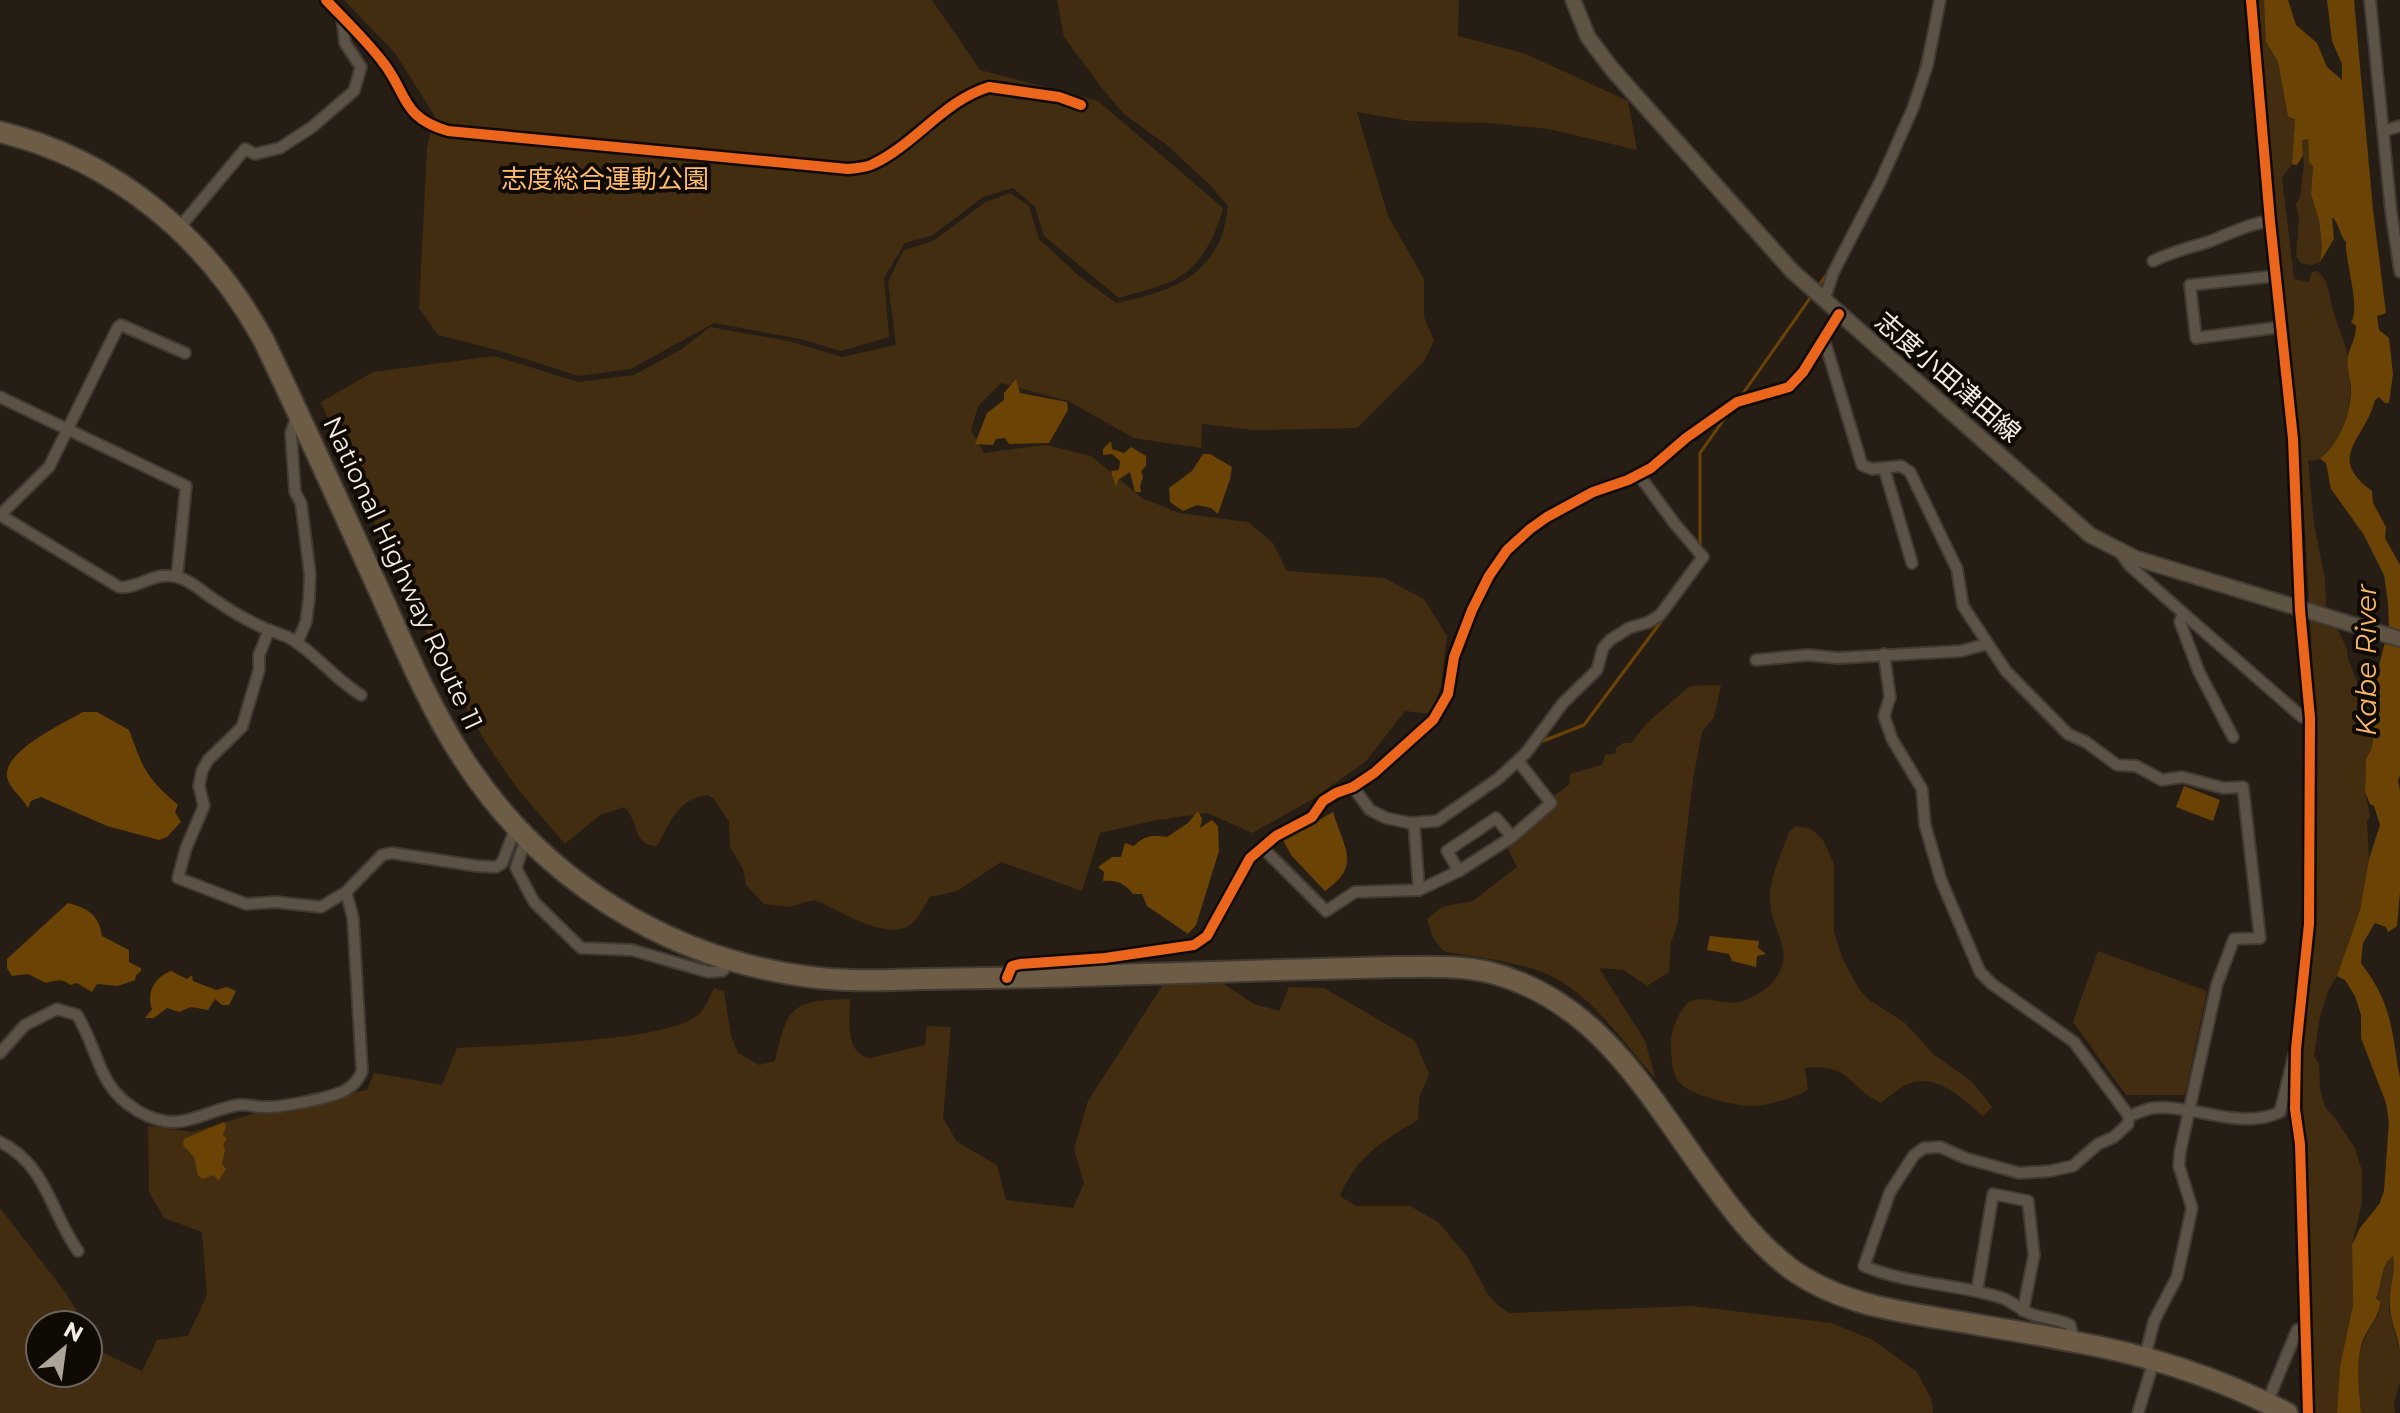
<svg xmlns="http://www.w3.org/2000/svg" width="2400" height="1413" viewBox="0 0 2400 1413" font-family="Montserrat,'Noto Sans JP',sans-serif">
	<rect width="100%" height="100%" fill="#261e15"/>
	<g fill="#432d11">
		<path d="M344 0H932L980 70 1098 101 1223 208C1216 235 1201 267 1174 280 1158 288 1137 292 1119 298L1044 236 1035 207 1013 188 983 197 933 235 905 243 884 278 889 337 841 351 800 339 714 323 631 369 578 376 501 351 438 335 419 308 427 149 434 115 395 53Z"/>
		<path d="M1057 0H1459L1458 36 1526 54 1628 101 1637 150 1549 129 1489 123 1411 121 1357 112 1388 216 1424 279V317L1434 341 1424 361 1357 428 1255 430 1202 424 1201 448 1134 438 1068 401 1001 383 978 406 971 430 984 453 1046 445 1091 456 1142 498 1179 513 1248 522 1273 543 1287 571 1384 578 1424 599 1447 636 1441 686 1432 714 1405 711 1366 761 1313 799 1252 833 1208 813 1157 820 1100 833 1082 891 1001 862 957 891 930 897C925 905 919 918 911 924 887 943 839 909 814 900L788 907 764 904 746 885 743 869 730 847 729 822 714 799 707 795C676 800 672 821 657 846 632 846 639 819 624 807L600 815 565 844 517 788 486 743 449 677 352 478 321 402 373 372 494 356 578 382 634 375 682 349 710 327 788 341 842 357 896 345 888 282 904 250 933 241 986 202 1010 193 1029 206 1039 239 1078 275 1116 303C1159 294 1202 283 1221 238 1225 229 1226 216 1228 206L1210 185 1167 145 1125 115 1105 92 1064 37Z"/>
		<path d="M2254 0H2264L2266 42 2278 62 2288 117 2295 119 2292 164 2282 178 2294 279 2309 282 2312 272 2317 271C2329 280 2329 296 2333 310 2337 325 2345 341 2348 357 2354 384 2350 446 2320 459 2316 460 2312 460 2308 461L2314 524 2325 580 2326 607 2347 649 2348 659 2360 689 2368 698 2371 718 2375 720 2372 748 2366 759 2365 792 2370 816 2367 822 2369 859 2360 910 2337 976 2328 991 2320 1016 2314 1056 2319 1064 2320 1089 2325 1107 2335 1118 2355 1148 2362 1171V1203L2352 1245 2353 1305 2340 1366 2337 1413H2314L2313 1336 2308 1335 2299 1110 2301 1050 2311 979 2315 923 2316 785 2311 637 2304 514Z"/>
		<polygon points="2308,138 2309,162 2313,165 2311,194 2319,220 2322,247 2320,262 2312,265 2301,263 2296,256 2299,220 2296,204 2300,197 2304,166 2302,140"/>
		<path d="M1721 685 1714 717 1702 732 1693 779 1680 887 1678 923 1671 942 1669 972 1647 986 1624 970 1599 968 1645 1041 1656 1079C1620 1040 1588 986 1534 969 1505 960 1473 957 1443 951L1433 937 1427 919 1442 907 1473 901 1517 867 1507 847 1557 807 1554 796 1569 785 1570 774 1602 765 1605 755 1615 754 1616 748 1623 743H1631L1647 723 1690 686Z"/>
		<path d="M1795 826 1811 829 1823 840 1834 864V932L1842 957 1858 988 1869 1000 1904 1022 1933 1054 1972 1082 1992 1107 1983 1116C1963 1099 1937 1072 1908 1084 1899 1088 1889 1097 1881 1103 1846 1086 1851 1063 1805 1068L1808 1089C1799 1097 1763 1107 1750 1106 1735 1106 1691 1095 1681 1084 1672 1076 1672 1061 1671 1050 1670 1033 1675 1018 1686 1005 1698 992 1724 1006 1739 1002 1759 997 1778 983 1783 963 1787 946 1773 926 1771 909 1766 883 1781 856 1789 832Z"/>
		<polygon points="2098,951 2207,991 2185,1095 2126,1095 2073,1022"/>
		<path d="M1215 978 1254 1004 1279 1011 1289 987 1324 988 1415 1041 1429 1074 1419 1098 1418 1120C1382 1141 1356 1157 1340 1196L1356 1206H1410L1438 1222 1466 1255 1489 1296 1500 1307 1510 1313 1692 1306 1831 1323 1871 1339 1916 1371 1931 1398 1933 1413H0V1208L62 1288 86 1325H40V1373H88V1329L103 1353 142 1371 157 1340 188 1336 207 1295 202 1232 164 1218 149 1192 148 1126 192 1132 290 1103 367 1090 374 1073 442 1085 457 1048C503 1045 669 1043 699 1014 705 1008 710 996 714 988L724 991 731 1036 738 1053 759 1065 775 1061C788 1004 792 1001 850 999 850 1020 844 1053 870 1058L925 1045 927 1026 951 1027 943 1118 957 1142 997 1165 1006 1200 1073 1208 1084 1183 1074 1149 1088 1101 1166 980Z"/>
		<path d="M2393 1256 2396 1269 2390 1293 2389 1310 2400 1353V1382L2394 1402 2395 1413H2361C2357 1371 2353 1351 2379 1314 2375 1295 2377 1268 2393 1256Z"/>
	</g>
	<g fill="#6b4305">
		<path d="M2264 0H2288L2296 25 2317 43 2327 67 2342 80V64L2332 41 2327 0H2354L2373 210 2386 313 2377 316 2379 330 2389 338 2393 374 2389 403H2385L2379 397 2375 400C2365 440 2325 457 2372 491L2373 503 2386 527 2385 538 2400 565V775L2398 781 2400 791V892L2397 926 2388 932 2386 927 2375 923 2363 943 2361 963C2393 1005 2391 1030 2400 1078V1353C2399 1338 2391 1323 2390 1308 2388 1289 2397 1272 2393 1256 2379 1267 2383 1282 2376 1298L2380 1302C2379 1319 2367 1328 2362 1343 2355 1368 2359 1388 2361 1413H2337L2340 1366 2353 1305 2352 1245 2360 1228 2380 1203 2384 1191 2389 1122 2386 1103 2361 1038V1015L2355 996 2345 980 2337 976 2360 910 2369 859 2380 825 2374 806 2370 804 2365 792 2366 759 2372 748 2379 687 2376 678 2389 626 2388 603 2384 575 2364 535 2331 489 2326 463 2320 459C2340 442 2350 417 2351 390 2351 379 2346 367 2348 357 2350 346 2356 338 2356 326L2351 322C2361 308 2345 262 2346 242 2339 235 2340 224 2332 217L2334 239 2320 262 2322 247 2319 220 2311 194 2313 166 2309 162 2308 139 2302 140 2303 155 2297 165 2292 164 2295 119 2288 117 2278 62 2266 42Z"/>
		<polygon points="1016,379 1020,393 1067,402 1068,410 1049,443 1009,444 1005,438 996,439 993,445 975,444 987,413 1004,400 1004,393"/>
		<polygon points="1111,441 1112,449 1124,453 1131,447 1146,456 1146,466 1141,471 1143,477 1140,486 1141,492 1135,492 1130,472 1118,480 1116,487 1111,471 1119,470 1120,461 1112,454 1103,455 1103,449"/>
		<polygon points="1203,454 1210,454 1232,467 1230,479 1218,514 1211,508 1197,505 1183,511 1170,502 1169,488 1192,471"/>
		<path d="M83 712H97L129 730C144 770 145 776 178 805L175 812 181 822 167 837 159 840 107 826 41 797 31 801 28 808C23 797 9 789 7 777 3 751 64 723 83 712Z"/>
		<polygon points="2184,786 2220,800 2213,821 2176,807"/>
		<path d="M1198 811 1202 819 1200 828 1212 820 1218 826 1219 851 1196 925 1188 934 1147 906 1142 894H1133C1124 883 1117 880 1103 881L1104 872 1098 867 1112 857H1121L1125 843 1134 846C1145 835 1152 835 1167 837L1188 823Z"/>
		<path d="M1333 812C1344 849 1362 865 1325 891L1291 855 1283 840Z"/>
		<path d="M68 903C88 908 99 915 102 936L129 950V962L141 968V971L136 975 135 980 118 986 97 984 92 992 77 983 70 985C63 978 54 981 46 983L28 974 12 976 7 968V959Z"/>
		<polygon points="1710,936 1759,941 1758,948 1766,954 1757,956 1756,967 1732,961 1729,954 1707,950"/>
		<path d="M171 971 187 979 192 975 193 981 216 990 227 987 236 991 229 1005H222L215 999 208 1010 191 1007 179 1012 167 1008 154 1018H145L152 1009C146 992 155 977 171 971Z"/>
		<polygon points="224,1122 226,1126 223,1135 227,1139 223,1144 225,1150 222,1164 226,1169 218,1181 214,1175 202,1179 198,1175 194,1157 183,1145 184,1139"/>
	</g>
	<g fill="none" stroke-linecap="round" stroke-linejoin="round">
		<g stroke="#6b4305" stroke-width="3">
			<polyline points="1918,79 1928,36"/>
			<polyline points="1817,288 1829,271"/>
			<polyline points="1739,399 1813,294"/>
			<polyline points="1700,547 1700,453 1727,415"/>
			<polyline points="1543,741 1584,725 1663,619"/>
		</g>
		<defs>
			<g id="street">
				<path d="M326 0C345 20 365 39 382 61 408 93 400 117 448 131L848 169C856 168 866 168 873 164 914 145 945 100 989 87L1059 97 1081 105"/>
				<polyline points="2251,0 2270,221 2293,439 2300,610 2310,718 2309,924 2296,1049 2295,1109 2300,1144 2308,1413"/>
				<polyline points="2370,0 2391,211 2400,272"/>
				<polyline points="2383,131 2400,126"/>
				<polyline points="179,228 245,149 255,154 280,148 312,127 354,91 361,67 345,43 342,17"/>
				<path d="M2153 261C2171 252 2189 248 2208 242 2229 234 2248 224 2270 221"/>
				<polyline points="2276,276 2190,285 2196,338 2281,327"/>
				<polyline points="1824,301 1833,273 1881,180 1913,108 1927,66 1940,0"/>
				<polyline points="1824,339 1862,465 1872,469 1901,466 1910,472 1957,569 1963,606 2006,671 2068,734 2086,742 2117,765 2136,766 2162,780 2182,777 2223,788 2243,787 2260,938 2234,939 2217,984 2180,1152 2179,1166 2192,1208 2177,1277 2154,1321 2145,1357"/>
				<polyline points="0,397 186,486 177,576"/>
				<polyline points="1884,468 1912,563"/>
				<path d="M0 515 119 587C138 589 152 573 172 576 189 578 202 592 215 600 231 611 248 621 264 628 274 633 284 634 293 640 318 656 336 680 361 695"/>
				<polyline points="0,515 49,467 118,327 121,325 185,353"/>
				<polyline points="2120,552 2129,565 2183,613 2302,717 2310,718"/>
				<polyline points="2183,613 2180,622 2199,672 2233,737"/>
				<polyline points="269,630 259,655 259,670 242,727 208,760 202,771 199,786 204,806 186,848 178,878 246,904 275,902 321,907 346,892 382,855 392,853 477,866 496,867 502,863 516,827"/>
				<polyline points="297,643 306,622 309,599 310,574 301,503 295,492 291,433 294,424 302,420"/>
				<polyline points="1884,654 1890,697 1884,716 1892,739 1922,789 1925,825 1941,880 1980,972 1992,984 2074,1042 2129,1116"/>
				<polyline points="1756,660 1808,655 1838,658 1961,651 1987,644"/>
				<polyline points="1353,787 1370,810 1386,818 1410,823 1437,821 1499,778 1526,753 1563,703 1597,670 1603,648 1610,640 1629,628 1649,622 1660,615 1703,557 1675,524 1639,475"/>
				<polyline points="1414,823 1419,890"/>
				<polyline points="526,838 516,868 534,902 581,948 632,950 708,972 722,971 732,961"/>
				<polyline points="1262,847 1326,911 1355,892 1419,890 1459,871 1512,837 1551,803 1518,761"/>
				<polyline points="1459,871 1447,851 1496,818 1512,837"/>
				<polyline points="1007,978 1012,966 1020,964 1105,958 1194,945 1207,936 1250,858 1276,836 1312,817 1323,801 1336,793 1353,787 1374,773 1433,720 1448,694 1454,657 1472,610 1489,576 1507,550 1530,529 1547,517 1593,492 1628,480 1651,468 1686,438 1737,402 1789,387 1803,372 1839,314"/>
				<path d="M0 1053 25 1025 57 1009 77 1015C100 1052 96 1086 138 1111 180 1136 201 1111 238 1105 246 1104 255 1107 263 1107 278 1108 334 1098 347 1089 354 1085 359 1079 362 1071L353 918 346 892"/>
				<path d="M2129 1116C2136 1114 2145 1109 2153 1108 2193 1104 2241 1131 2280 1112L2294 1055"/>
				<path d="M0 1142C46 1164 51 1213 78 1251"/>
				<polyline points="1977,1291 1993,1194 2028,1201 2034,1255 2023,1311"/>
				<path d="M2074 1341 2070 1325C2059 1319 2047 1319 2034 1315 2022 1312 2014 1302 2002 1298 1956 1283 1909 1285 1864 1266L1890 1192 1914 1155 1924 1148 1940 1147 1965 1158 2019 1173 2050 1171 2073 1166 2098 1144 2114 1137 2128 1124 2129 1116"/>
				<polyline points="2267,1403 2297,1330 2304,1327"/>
				<polyline points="2138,1413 2154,1360"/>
			</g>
			<polyline id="secondary" points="1573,0 1588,37 1612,69 1792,271 2090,535 2135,558 2400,639"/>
			<path id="highway" d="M0 132C115 160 207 237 263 339 303 422 340 505 378 588 404 646 429 707 464 760 542 880 668 959 810 977 847 982 885 980 921 979 973 978 1025 978 1077 976 1183 972 1289 970 1395 967 1427 967 1460 965 1492 973 1596 1001 1644 1088 1703 1170 1729 1206 1755 1242 1791 1269 1838 1303 1895 1311 1950 1320 1990 1327 2030 1333 2070 1341 2145 1354 2218 1377 2287 1413"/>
		</defs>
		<use href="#street" stroke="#413b33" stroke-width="14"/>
		<use href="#secondary" stroke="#413b33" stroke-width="18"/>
		<use href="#highway" stroke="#413b33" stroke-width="24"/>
		<use href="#street" stroke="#5d5246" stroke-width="10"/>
		<use href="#secondary" stroke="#5f5343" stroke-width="14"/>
		<use href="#highway" stroke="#6d5d47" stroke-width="20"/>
		<defs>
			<g id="cycleway">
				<path d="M326 0C345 20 365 39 382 61 408 93 400 117 448 131L848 169C856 168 866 168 873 164 914 145 945 100 989 87L1059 97 1081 105"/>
				<polyline points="2251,0 2270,221 2293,439 2300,610 2310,718 2309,924 2296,1049 2295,1109 2300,1144 2308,1413"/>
				<polyline points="1007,978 1012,966 1020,964 1105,958 1194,945 1207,936 1250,858 1276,836 1312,817 1323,801 1336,793 1353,787 1374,773 1433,720 1448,694 1454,657 1472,610 1489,576 1507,550 1530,529 1547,517 1593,492 1628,480 1651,468 1686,438 1737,402 1789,387 1803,372 1839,314"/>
			</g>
		</defs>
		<use href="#cycleway" stroke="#100a05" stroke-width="15"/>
		<use href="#cycleway" stroke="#eb651d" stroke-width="10"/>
	</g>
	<g text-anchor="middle" stroke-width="8" stroke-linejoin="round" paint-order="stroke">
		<g font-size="26" fill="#febc6c" stroke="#100a05">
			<text x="605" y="188">志度総合運動公園</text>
		</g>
		<g font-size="26" fill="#f5ece2" stroke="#100a05">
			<text transform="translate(1948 377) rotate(41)" y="9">志度小田津田線</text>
			<text transform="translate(403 573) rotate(65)" y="9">National Highway Route 11</text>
		</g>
		<g font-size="28" font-style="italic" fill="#f8b767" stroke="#100a05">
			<text transform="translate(2366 660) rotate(-90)" y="10">Kabe River</text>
		</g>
	</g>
	<g transform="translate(64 1349) rotate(29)"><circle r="38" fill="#100a05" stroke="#6c645d" stroke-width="2"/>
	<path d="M0-6L14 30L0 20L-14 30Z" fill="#ada49a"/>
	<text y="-12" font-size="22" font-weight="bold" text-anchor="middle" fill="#f5ece2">N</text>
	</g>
</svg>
